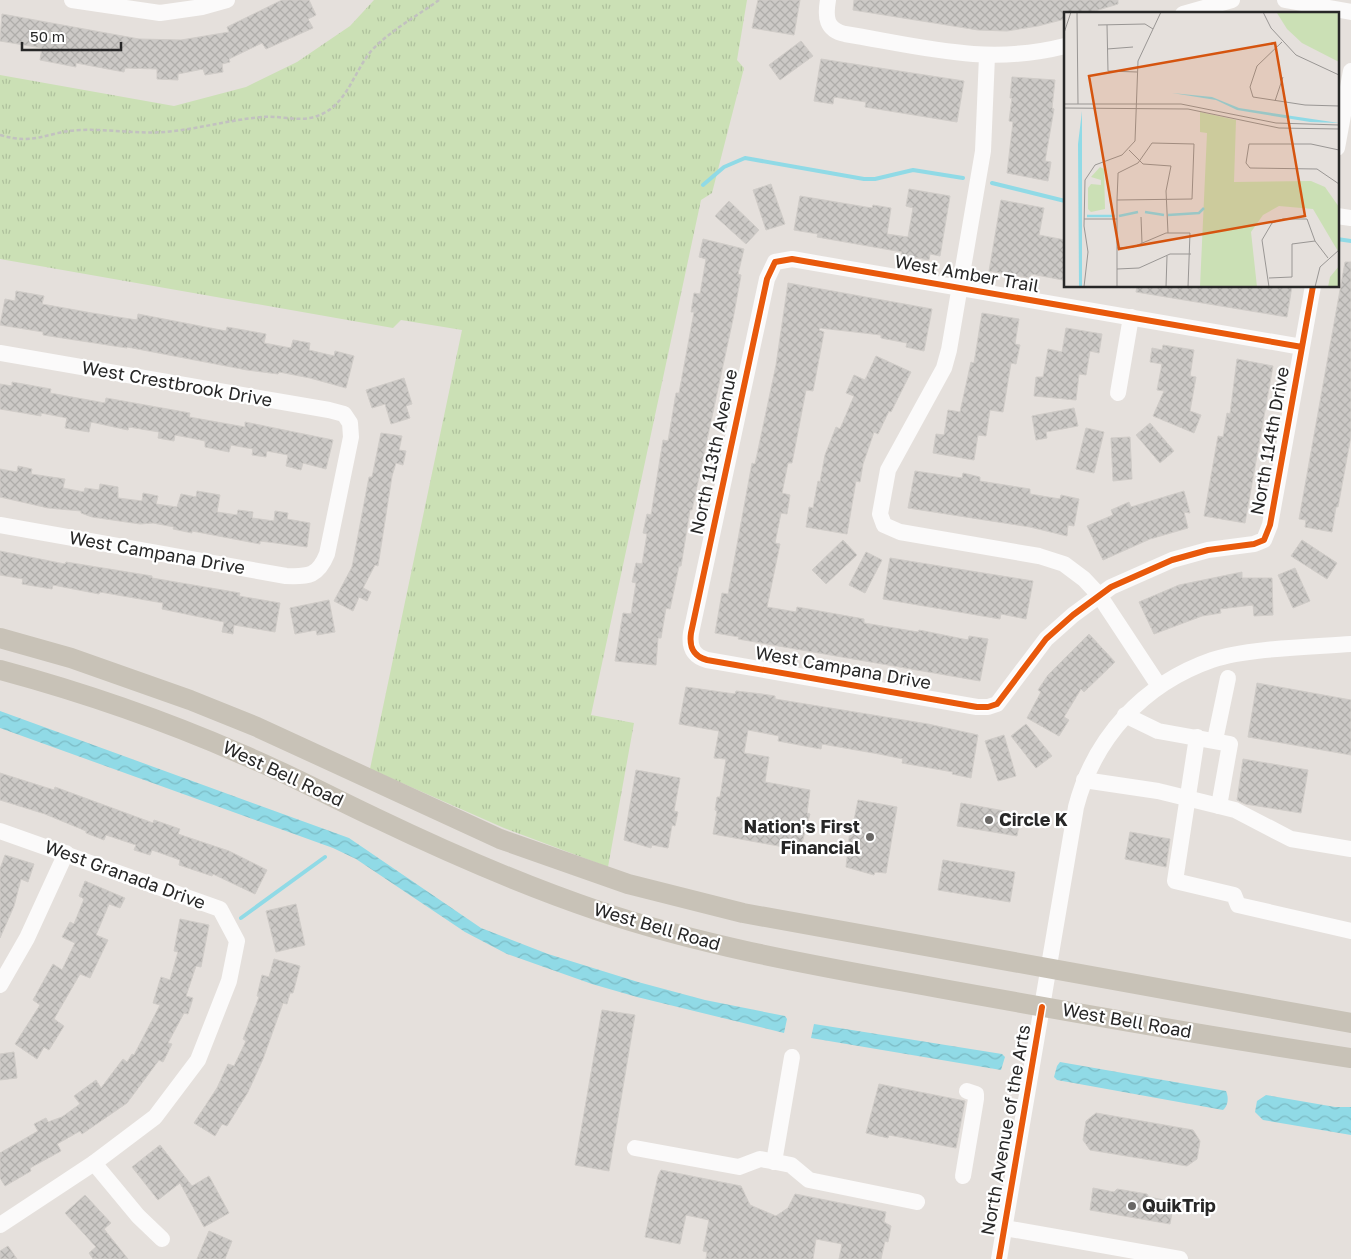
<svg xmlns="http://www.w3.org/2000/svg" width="1351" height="1259" viewBox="0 0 1351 1259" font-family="'Golos Text',sans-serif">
	<defs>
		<pattern id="grass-tufts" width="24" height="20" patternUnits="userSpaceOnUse" patternTransform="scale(1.25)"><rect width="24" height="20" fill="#cbe0b5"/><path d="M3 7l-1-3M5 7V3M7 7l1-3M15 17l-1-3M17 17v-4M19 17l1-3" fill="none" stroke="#aec09c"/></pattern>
		<pattern id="water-waves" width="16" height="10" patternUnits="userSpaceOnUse" patternTransform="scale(1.25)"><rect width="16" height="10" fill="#90dae6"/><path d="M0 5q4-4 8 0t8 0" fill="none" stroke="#7cbbc5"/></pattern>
		<pattern id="building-cross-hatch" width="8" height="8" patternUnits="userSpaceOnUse" patternTransform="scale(1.25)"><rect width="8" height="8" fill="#ccc9c6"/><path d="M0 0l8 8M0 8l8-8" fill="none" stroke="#afadaa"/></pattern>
	</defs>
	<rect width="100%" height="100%" fill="#e5e0dc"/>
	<polygon fill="url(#grass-tufts)" points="374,0 747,0 737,60 744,68 712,193 701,200 591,715 634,723 608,867 504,828 370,769 462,330 401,320 393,328 0,259 0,75 174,106 246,87 297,62 350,26"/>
	<g fill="url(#water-waves)">
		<polygon points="0,711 349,838 481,928 548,954 638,982 705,1000 785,1016 787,1019 784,1033 637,997 592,984 507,954 465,932 356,859 333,848 0,728"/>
		<polygon points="814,1024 1002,1054 1005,1057 1001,1070 811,1038"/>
		<path d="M1060 1062 1226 1091C1229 1098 1228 1106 1223 1110L1057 1080 1054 1077 1057 1066Z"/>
		<polygon points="1266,1095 1335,1107 1351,1107 1351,1135 1263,1120 1255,1112 1257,1101"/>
	</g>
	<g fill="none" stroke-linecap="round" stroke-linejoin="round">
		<g stroke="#90dae6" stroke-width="4">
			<polyline points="992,183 1065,201"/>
			<polyline points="703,185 724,167 745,158 864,179 875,179 913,170 963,178"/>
			<polyline points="1337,239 1351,241"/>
			<polyline points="241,918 325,857"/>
		</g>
	</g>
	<g fill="url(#building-cross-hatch)" stroke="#d0ccc8">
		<polygon points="282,0 309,0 316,15 308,19 313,28 266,49 262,43 229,59 230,62 222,64 223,72 205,75 203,69 178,74 178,80 157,79 157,69 125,68 124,72 76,63 76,67 40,60 42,48 0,41 2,14 139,39 181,40 229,32 227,27"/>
		<polygon points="758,0 800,0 794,35 752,28"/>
		<polygon points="854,0 1118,0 1118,4 1085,14 1065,14 1065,19 1038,26 1007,31 978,30 853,10"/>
		<polygon points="801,41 813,56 780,80 769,65"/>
		<polygon points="821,59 964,81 957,122 865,107 866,102 834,97 833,104 814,101"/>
		<polygon points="1012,77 1055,80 1052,108 1054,109 1045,161 1051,162 1048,181 1007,173 1013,122 1009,121 1012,98 1010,98"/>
		<polygon points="771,184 785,224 766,230 753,190"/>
		<polygon points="909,189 950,196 940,256 930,254 929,260 901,255 902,252 817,237 818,234 794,230 800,196 872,208 873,205 891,208 887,234 908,237 913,208 906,206"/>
		<polygon points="1001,200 1044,208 1039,235 1065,240 1063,280 1031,274 1030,278 989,271"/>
		<polygon points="729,201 759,230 746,244 715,216"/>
		<polygon points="703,239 744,249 738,274 741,275 733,319 692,510 690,510 681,566 679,566 670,609 666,608 661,638 658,638 656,665 615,661 623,613 631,614 636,583 632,582 636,563 642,564 647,534 643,533 647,514 651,515 663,440 668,441 676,393 679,393 694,312 691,312 694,293 700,294 706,259 699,257"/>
		<polygon points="1345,262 1351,262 1351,436 1338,507 1336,507 1332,532 1305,527 1306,520 1299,519"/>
		<polygon points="788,283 932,309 924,351 906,347 907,343 881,338 881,335 820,328 819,330 824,332 813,391 806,390 792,463 788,463 782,493 790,495 787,514 781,513 775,543 780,544 767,607 796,612 797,607 864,619 864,623 918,632 919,630 968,640 969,636 988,639 980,681 738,639 739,637 715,633 722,593 728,594 752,463 755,464 776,365"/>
		<polygon points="1137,286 1292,286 1287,317 1136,292"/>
		<polygon points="16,291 44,296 42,304 92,313 137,320 138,314 226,331 227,327 266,334 264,343 291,348 293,340 310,343 309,350 334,356 335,351 354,356 346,388 310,378 279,372 278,374 247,370 127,347 127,348 43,335 43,332 0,325 5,299 15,301"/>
		<polygon points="982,313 1019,319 1015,344 1020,345 1016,364 1011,363 1003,412 990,410 986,436 978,435 974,460 933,453 936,434 944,435 948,410 960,412 971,362 974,363"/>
		<polygon points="1066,328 1102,334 1099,353 1090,351 1086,375 1079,374 1076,400 1034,396 1036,377 1043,377 1048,349 1062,352"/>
		<polygon points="1163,345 1194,350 1190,376 1196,377 1190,411 1201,415 1194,433 1153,416 1164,391 1157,390 1162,364 1150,362 1152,348 1162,350"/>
		<polygon points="876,356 911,372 891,412 889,411 878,434 874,432 863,464 860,482 856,481 847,534 806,527 809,507 813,508 818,481 820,482 825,455 836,427 840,429 854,396 846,393 854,375 865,380"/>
		<polygon points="1237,359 1273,366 1245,523 1204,516 1218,436 1223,437 1227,413 1230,414"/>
		<polygon points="404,378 412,404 406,406 410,418 391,424 385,404 372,408 366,390"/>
		<polygon points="12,382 51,389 50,393 105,403 106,398 190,413 189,417 245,427 245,422 333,440 326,469 303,463 301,470 286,466 288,455 267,451 266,457 252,455 253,449 231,445 229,452 205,447 205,441 196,439 175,435 174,441 158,438 159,432 129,427 128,430 91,422 89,432 65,428 67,418 41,413 41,416 0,409 0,384 12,386"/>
		<polygon points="1074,408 1078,426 1046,432 1047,438 1036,440 1032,416"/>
		<polygon points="1150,423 1174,451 1160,463 1136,435"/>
		<polygon points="1086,428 1104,432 1094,473 1076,469"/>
		<polygon points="381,433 402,436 399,450 406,451 403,465 396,463 392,476 378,566 375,565 363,588 371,592 367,601 359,597 353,611 334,601 352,567 369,477 372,477"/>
		<polygon points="1130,437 1132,479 1113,481 1111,438"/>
		<polygon points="18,466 32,469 31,474 65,479 63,488 84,492 85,488 99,490 100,484 118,487 118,498 142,501 143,493 158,496 156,504 177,507 181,494 196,497 197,491 220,495 217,512 237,515 238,510 253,512 252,518 274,521 275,511 288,513 287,519 310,523 307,547 260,541 260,544 192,531 192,533 173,529 174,527 153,523 140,524 92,517 81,513 81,511 48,508 0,497 0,469 17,472"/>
		<polygon points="915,471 962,478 963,473 980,477 980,481 1030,489 1030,494 1060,499 1061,495 1079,499 1074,526 1068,525 1067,536 1030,527 908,508"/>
		<polygon points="1184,491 1190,513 1184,512 1188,528 1150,539 1103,560 1087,526 1113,515 1111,510 1129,502 1131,507"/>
		<polygon points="843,540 857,555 826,584 812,570"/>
		<polygon points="1302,540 1337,563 1327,579 1291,556"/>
		<polygon points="0,551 65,564 66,562 152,576 152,578 240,593 239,596 280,603 275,632 234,625 233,634 222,632 224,622 162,609 163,603 100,592 99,594 53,585 52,589 22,584 23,579 0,575"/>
		<polygon points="866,552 882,560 865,593 849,585"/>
		<polygon points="890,558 1033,581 1026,619 1001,614 1000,619 883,599"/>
		<polygon points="1295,568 1310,601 1293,608 1278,575"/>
		<polygon points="1242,572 1242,578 1272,578 1273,615 1254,616 1253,605 1220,609 1221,613 1202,616 1154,634 1139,602 1179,585"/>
		<polygon points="329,600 335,632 317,635 316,630 295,634 290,608"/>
		<polygon points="1089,634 1115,662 1084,692 1081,689 1064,717 1069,720 1059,736 1027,718 1041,692 1038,690 1048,675"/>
		<polygon points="1257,683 1351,700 1351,755 1248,737"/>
		<polygon points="686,687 735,694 736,691 762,694 775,696 775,699 928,724 978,735 971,778 952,774 953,772 902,763 903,759 879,754 822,744 821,749 778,741 779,736 748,730 744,753 769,757 765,782 810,790 807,813 810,814 800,850 713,834 717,811 715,810 717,797 720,797 726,759 714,758 719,731 679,724"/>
		<polygon points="1026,724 1052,756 1036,768 1011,736"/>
		<polygon points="1004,735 1016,776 998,781 985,741"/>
		<polygon points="1243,759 1308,770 1301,813 1245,804 1237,800"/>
		<polygon points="636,770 680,778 674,811 678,812 675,826 672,825 668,848 652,845 651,848 624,840"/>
		<polygon points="0,773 54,790 55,787 153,823 154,820 180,829 178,834 229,851 267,870 255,894 213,874 212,876 179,865 180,860 152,850 150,855 134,850 136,845 106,835 104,840 86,833 86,831 45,814 0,800"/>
		<polygon points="858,800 897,807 886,873 875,872 874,875 846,867 850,829 852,830"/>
		<polygon points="961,803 1021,814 1017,836 957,826"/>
		<polygon points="1130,832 1170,839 1166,867 1125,859"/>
		<polygon points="5,855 34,864 28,882 21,879 14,906 0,938 0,869"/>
		<polygon points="943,860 1015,872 1010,902 938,890"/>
		<polygon points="85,881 125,898 120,908 109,904 96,935 108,940 90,978 80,974 54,1019 64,1026 49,1050 44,1047 37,1059 15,1044 40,1005 33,1000 53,964 62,970 75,943 62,937 70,922 74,924 84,899 79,896"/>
		<polygon points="296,904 305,945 276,952 266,911"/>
		<polygon points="180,919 209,925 201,967 196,966 186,996 193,998 188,1014 184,1013 168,1043 172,1044 163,1062 159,1060 127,1103 82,1134 80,1131 57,1144 61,1151 30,1168 31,1171 5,1186 0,1178 0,1153 38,1131 34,1124 46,1118 48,1122 62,1117 80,1104 74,1096 96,1080 101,1088 123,1059 127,1062 132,1054 134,1055 160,1005 153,1003 161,977 170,980 178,952 174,951"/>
		<polygon points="274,959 300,966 293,993 290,993 287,1004 283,1003 263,1059 248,1092 227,1126 222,1124 215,1136 194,1123 217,1088 228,1064 234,1066 246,1041 243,1039 259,997 257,996 262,975 269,977"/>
		<polygon points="602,1010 635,1015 609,1171 575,1165"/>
		<polygon points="14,1052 17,1078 0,1080 0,1054"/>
		<polygon points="879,1084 965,1101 956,1148 889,1135 888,1138 866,1133"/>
		<polygon points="1096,1113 1193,1130 1200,1141 1197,1159 1187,1166 1090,1150 1083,1140 1086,1121"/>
		<polygon points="160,1145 192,1186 209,1176 229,1213 204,1227 180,1183 158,1200 132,1167"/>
		<polygon points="661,1170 741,1186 750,1205 776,1216 788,1208 795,1194 886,1212 884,1222 891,1226 888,1242 885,1241 881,1259 839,1259 842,1244 816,1239 813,1259 706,1259 707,1252 703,1251 709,1220 686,1215 680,1244 645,1237 658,1176"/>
		<polygon points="1093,1188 1114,1192 1117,1189 1147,1194 1149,1197 1174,1202 1170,1224 1090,1210"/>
		<polygon points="85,1195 111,1223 104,1229 128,1259 93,1259 89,1253 96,1247 65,1213"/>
		<polygon points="209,1231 232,1241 225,1259 197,1259"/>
		<polygon points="8,1246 17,1259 0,1259 0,1251"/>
	</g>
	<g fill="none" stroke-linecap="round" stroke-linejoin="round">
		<path stroke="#c2c1c0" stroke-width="2.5" stroke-dasharray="4 2.5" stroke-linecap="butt" d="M0 135C37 146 47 131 81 130 109 129 137 134 165 132 198 129 229 120 262 117 282 115 302 124 322 114 348 102 354 71 372 50 391 30 417 16 439 0"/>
		<g stroke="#fbfafa" stroke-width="16">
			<polyline points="72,0 160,13 202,7 227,0"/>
			<path d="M828 0C825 17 826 30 845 34 923 47 987 66 1065 46"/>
			<polyline points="1285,0 1351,12"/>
			<polyline points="1183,14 1232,0"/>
			<polyline points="987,56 983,151 949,350 944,368 888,470 880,514 884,525 900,532 1039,556 1064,564 1084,579 1099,595 1159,686"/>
			<polyline points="1337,148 1351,71"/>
			<polyline points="1337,216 1351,218"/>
			<path d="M1302 347 792 259 775 262 767 279 691 633C689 647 693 656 707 660L977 707H988L997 704 1046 639 1073 615 1111 587 1172 560 1208 550 1254 544 1264 540 1270 525 1313 286"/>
			<path d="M0 353 329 410 344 414 350 423 351 437 327 554C318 576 309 577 286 576L0 525"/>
			<polyline points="1118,393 1131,317"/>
			<polyline points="1125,715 1158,731 1230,744 1219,806"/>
			<polyline points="1197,737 1175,881 1234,895 1238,905 1351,931"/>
			<polyline points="1215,740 1228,678"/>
			<polyline points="1084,780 1158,791 1219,806 1235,810 1291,839 1351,849"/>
			<polyline points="0,831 220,909 237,941 229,981 198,1060 155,1117 94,1163 0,1225"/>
			<polyline points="0,985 27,938 66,853"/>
			<polyline points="635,1148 739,1167 760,1159 771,1161 791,1165 809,1180 917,1202"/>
			<polyline points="774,1162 792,1057"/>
			<polyline points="94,1163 138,1216 162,1239"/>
			<polyline points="963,1176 976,1099 976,1094 967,1091"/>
			<polyline points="1005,1228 1180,1259"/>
			<path d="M999 1259 1076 807C1094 738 1143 684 1212 660 1248 648 1311 647 1351 644"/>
		</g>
		<g stroke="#c8c2b7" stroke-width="20">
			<polyline points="0,638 71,658 190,700 257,727 500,839 628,884 743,913 1351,1023"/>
			<path d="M0 670C82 692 163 720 241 754 287 773 331 797 376 818 449 853 522 885 599 911 709 948 824 967 938 988 1075 1013 1213 1037 1351 1058"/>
		</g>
		<defs>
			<g id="cycleway">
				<path d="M1302 347 792 259 775 262 767 279 691 633C689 647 693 656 707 660L977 707H988L997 704 1046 639 1073 615 1111 587 1172 560 1208 550 1254 544 1264 540 1270 525 1313 286"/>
				<polyline points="999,1259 1042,1007"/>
			</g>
		</defs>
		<use href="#cycleway" stroke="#fff" stroke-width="9"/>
		<use href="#cycleway" stroke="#e8590c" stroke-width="6"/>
	</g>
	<g fill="#6a6866" stroke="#fff" stroke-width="2">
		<circle cx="989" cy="820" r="5"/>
		<circle cx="870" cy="837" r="5"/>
		<circle cx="1132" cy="1206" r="5"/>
	</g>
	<g text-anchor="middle" stroke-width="4.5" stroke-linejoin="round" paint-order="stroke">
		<g font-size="18" fill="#272727" stroke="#fff">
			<text transform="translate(967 274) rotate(10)" y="6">West Amber Trail</text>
			<text transform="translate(177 384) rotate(10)" y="6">West Crestbrook Drive</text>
			<text transform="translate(1270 441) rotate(-80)" y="6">North 114th Drive</text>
			<text transform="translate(714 452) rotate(-78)" y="6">North 113th Avenue</text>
			<text transform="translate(157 553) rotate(10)" y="6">West Campana Drive</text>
			<text transform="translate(843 668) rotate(10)" y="6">West Campana Drive</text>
			<text transform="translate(283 774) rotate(25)" y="6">West Bell Road</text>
			<text transform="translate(125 875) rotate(20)" y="6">West Granada Drive</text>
			<text transform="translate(657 927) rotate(16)" y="6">West Bell Road</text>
			<text transform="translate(1127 1021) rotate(10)" y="6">West Bell Road</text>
			<text transform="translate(1006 1130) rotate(-80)" y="6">North Avenue of the Arts</text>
		</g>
		<g font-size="18" font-weight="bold" fill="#272727" stroke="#fff" text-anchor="start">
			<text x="999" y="826">Circle K</text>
			<text x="860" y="833" text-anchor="end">Nation's First<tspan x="860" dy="21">Financial</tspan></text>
			<text x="1142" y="1212">QuikTrip</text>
		</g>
	</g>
	<g transform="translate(1064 12)">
		<rect width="275" height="275" fill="#e5e0dc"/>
		<path d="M275 0V50L238 31 223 17 213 1ZM136 100 172 108 170 170 247 169 261 175 275 195V241L249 197 215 194 199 203 187 220 193 275H136L143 121 136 120ZM275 254V275H264L266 265Z" fill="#cbe0b5"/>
		<path d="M36 155 40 157 41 197 27 200 24 197V176L27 172 37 173V168L27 165Z" fill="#cbe0b5"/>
		<path d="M108 81 148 85 175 96 275 111 246 110 173 98 152 88ZM18 99V274L15 275 14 132Z" fill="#90dae6"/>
		<path fill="none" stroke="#90dae6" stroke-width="2.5" d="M81 200 100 203M104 203 135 201 140 196M23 204H51M55 204 74 200"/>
		<path fill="none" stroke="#999694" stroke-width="1" d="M13 0 14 92M199 0 207 16 232 43 275 63M34 13 81 12 89 17M43 13 44 59 73 60M0 21 7 0M218 30 193 54 186 75 189 85 241 93 275 94M43 37 69 35M211 89 219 65M0 92H117L212 111 275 113M0 96 124 97 215 116 275 117M65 138 79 152 107 154 102 179 104 221M275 138 247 132H185L182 151 186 156 253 157 275 172M77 205 78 231M20 207H53M53 236 69 235 102 221H126L124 275M53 257 75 256 106 242H127M205 266 228 265V232L251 229M20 275 24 240 20 214 21 168 31 153 58 143 71 129 74 49 97 0M53 275V188L54 163V161L74 151 88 131 130 132 128 187 53 188M102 275 103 244M205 275 198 228 208 211 219 207H243L251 229 264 246M251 275 256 255 275 238"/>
		<path fill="#d5540f" fill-opacity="0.15" stroke="#d5540f" stroke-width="2.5" d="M211 31 241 204 55 237 25 64Z"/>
		<rect width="275" height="275" fill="none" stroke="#272727" stroke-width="2.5"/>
	</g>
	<path d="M22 42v8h99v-8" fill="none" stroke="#272727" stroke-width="2.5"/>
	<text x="30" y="42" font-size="15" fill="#272727" stroke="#ffffff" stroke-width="4" paint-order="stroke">50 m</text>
</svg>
